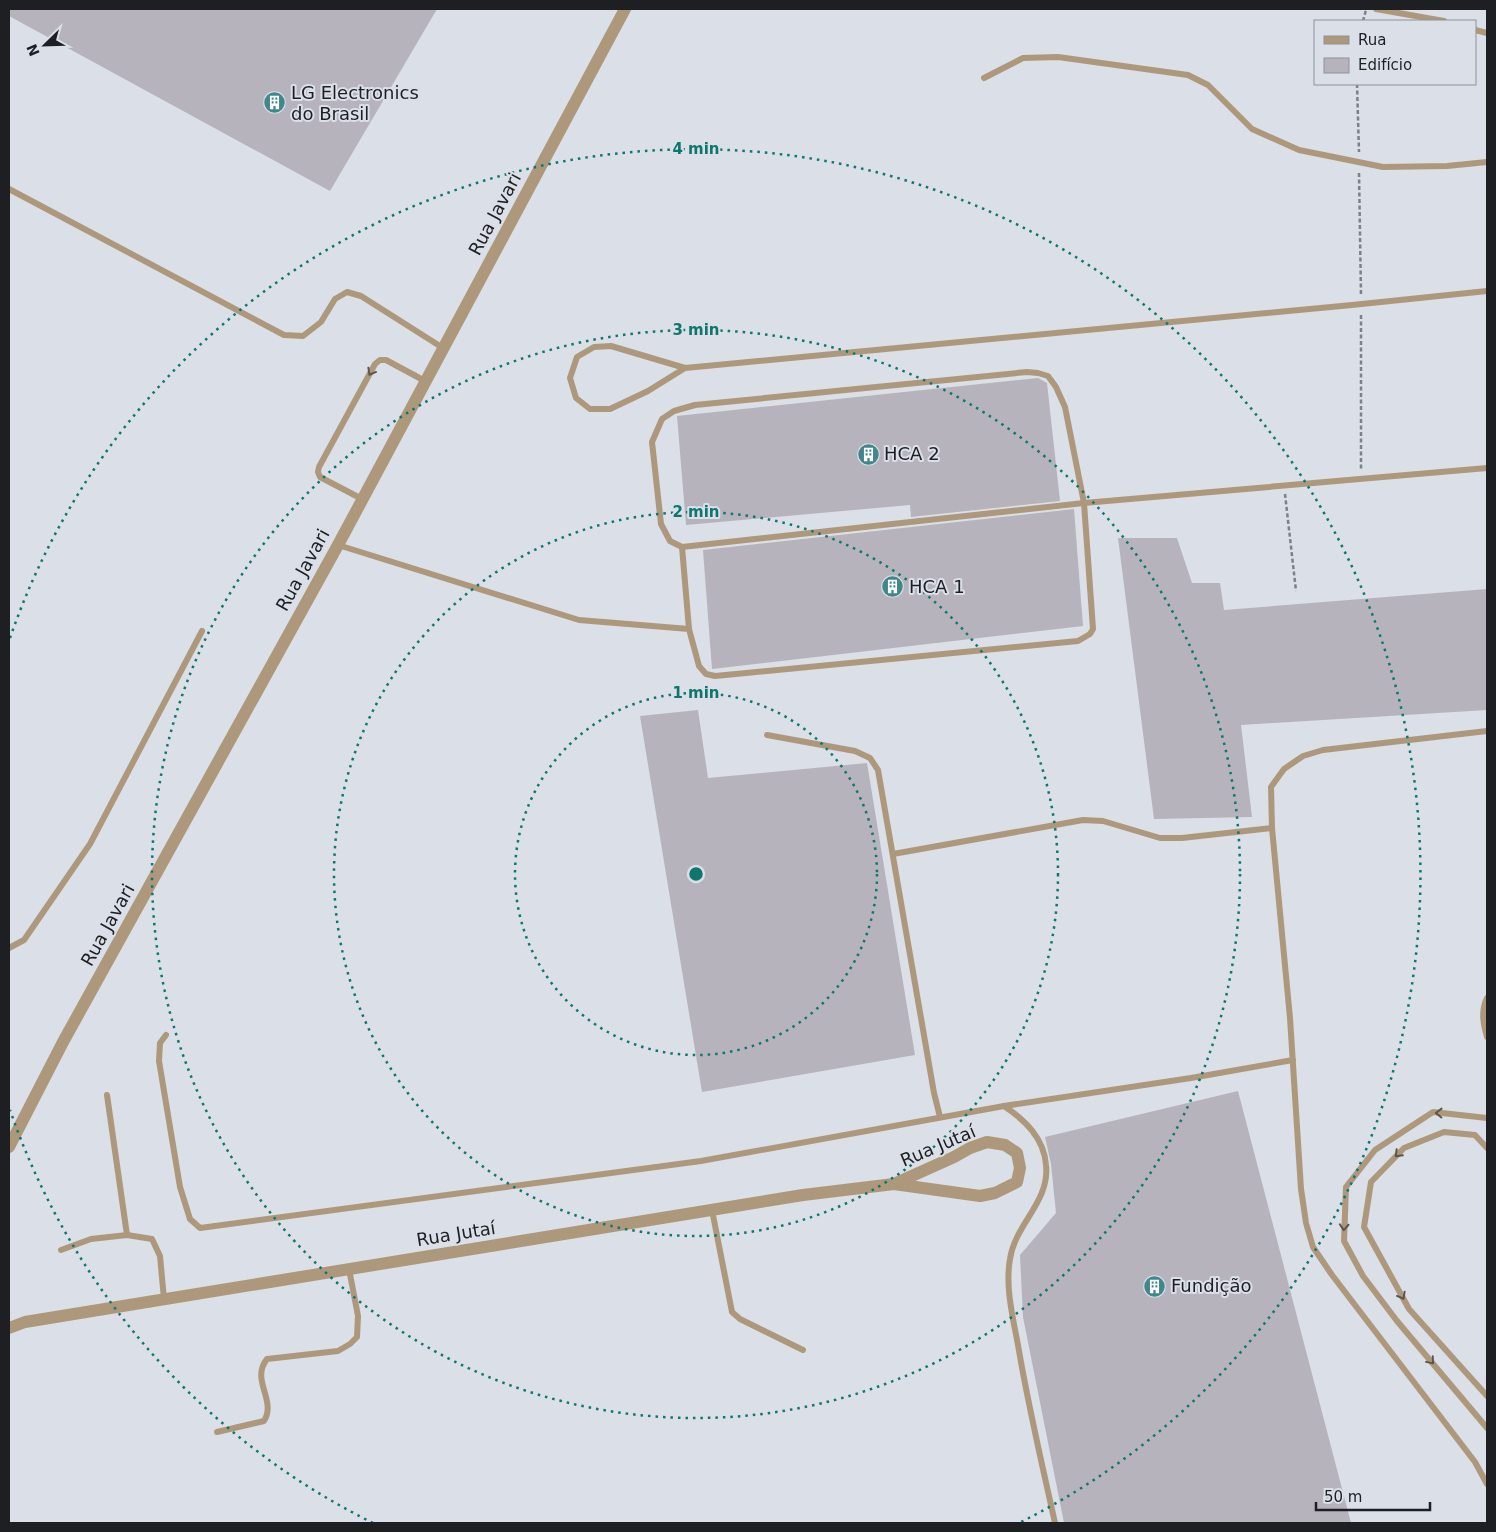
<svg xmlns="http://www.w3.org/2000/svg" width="1496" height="1532" viewBox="0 0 1496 1532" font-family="'DejaVu Sans',sans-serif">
	<rect width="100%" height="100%" fill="#dadfe8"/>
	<g fill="#b7b3bc">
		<polygon points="9,9 437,9 330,191 9,16"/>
		<polygon points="1038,378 1047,383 1060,501 911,517 910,505 686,525 677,416"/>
		<polygon points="1074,509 1083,626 712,669 703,550"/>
		<polygon points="1118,538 1177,538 1192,583 1220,583 1224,610 1487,589 1487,710 1241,725 1252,817 1154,819"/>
		<polygon points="698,710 708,778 867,763 915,1055 702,1092 640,716"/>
		<polygon points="1238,1091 1351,1523 1064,1523 1023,1317 1020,1255 1056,1213 1051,1164 1045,1137"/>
	</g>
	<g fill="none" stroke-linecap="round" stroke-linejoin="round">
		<g stroke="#7d8086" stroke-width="2.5" stroke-dasharray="4 2.5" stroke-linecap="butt">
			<polyline points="1363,21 1366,10"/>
			<polyline points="1357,84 1359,152"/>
			<polyline points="1359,173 1361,295"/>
			<polyline points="1361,315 1361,470"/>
			<polyline points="1285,494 1296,591"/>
		</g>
		<g stroke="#ae987b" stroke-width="6">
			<polyline points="1376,9 1444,21"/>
			<polyline points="1475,30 1487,33"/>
			<polyline points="984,78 1023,58 1058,57 1188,75 1208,85 1252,129 1299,150 1383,167 1447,166 1487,162"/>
			<polyline points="9,189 284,335 303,336 321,322 335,299 347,292 361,296 443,348"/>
			<polyline points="685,368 648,391 610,409 590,409 576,398 570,378 577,357 594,347 611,346 685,368 1352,305 1487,291"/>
			<polyline points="362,499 320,477 318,472 319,467 375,364 380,360 386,360 425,381"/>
			<polyline points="338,545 579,620 689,629 699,666 706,674 715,676 1078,641 1090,634 1093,629 1084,503 1065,407 1056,387 1048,376 1038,373 1027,372 695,405 674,411 662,419 652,442 661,524 670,541 682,547"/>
			<polyline points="689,629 682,547 1084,503 1487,468"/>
			<polyline points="1487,731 1323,750 1303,756 1284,769 1271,787 1272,828 1290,1018 1301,1189 1306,1223 1313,1247 1332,1275 1475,1462 1487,1484"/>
			<polyline points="767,735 855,751 870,758 878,770 934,1093 940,1117"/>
			<polyline points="893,854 1083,820 1103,821 1160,838 1182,838 1272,828"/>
			<polyline points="9,948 24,940 90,844 202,631"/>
			<path d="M1487 998C1481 1011 1483 1023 1487 1037"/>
			<polyline points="166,1035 160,1043 159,1061 180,1187 190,1219 200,1228 701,1161 1004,1106 1191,1078 1293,1060"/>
			<polyline points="107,1095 127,1235"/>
			<path d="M1004 1106C1025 1120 1044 1138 1046 1165 1050 1202 1015 1224 1010 1259 1005 1287 1013 1318 1018 1345 1028 1405 1042 1464 1055 1523"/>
			<polyline points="1487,1118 1433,1112 1375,1150 1346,1187 1344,1241 1363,1276 1397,1321 1487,1428"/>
			<polyline points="1487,1148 1475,1135 1444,1132 1404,1148 1371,1182 1364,1227 1409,1309 1487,1396"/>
			<polyline points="712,1210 732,1312 740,1319 803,1350"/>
			<polyline points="61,1250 91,1239 127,1235 152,1239 160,1256 164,1299"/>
			<path d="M217 1432 264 1421C277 1400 250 1380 267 1359L338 1351 350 1344 357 1337 358 1316 349 1269"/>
		</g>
		<g stroke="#ae987b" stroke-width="12">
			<polyline points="9,1147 63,1042 338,545 625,9"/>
			<polyline points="9,1328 25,1322 803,1195 894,1184 954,1157 970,1148 987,1142 1005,1145 1017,1153 1020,1168 1017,1182 995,1193 980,1196 894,1184"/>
		</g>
	</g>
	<defs><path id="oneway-chevron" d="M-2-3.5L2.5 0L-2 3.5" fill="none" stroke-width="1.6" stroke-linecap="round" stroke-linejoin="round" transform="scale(1.25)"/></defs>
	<g stroke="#5e554a">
		<use href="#oneway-chevron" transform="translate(371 372) rotate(119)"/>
		<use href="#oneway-chevron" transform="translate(1439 1113) rotate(-179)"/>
		<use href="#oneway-chevron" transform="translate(1398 1154) rotate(135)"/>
		<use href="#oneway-chevron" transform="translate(1344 1227) rotate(93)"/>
		<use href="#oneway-chevron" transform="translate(1402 1296) rotate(61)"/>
		<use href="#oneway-chevron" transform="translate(1431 1361) rotate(50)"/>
	</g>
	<g fill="none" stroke="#0f766e" stroke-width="2.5" stroke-dasharray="2.5 5">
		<circle cx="696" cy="874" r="181"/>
		<circle cx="696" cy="874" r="362"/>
		<circle cx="696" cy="874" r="544"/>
		<path d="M373 1523A725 725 0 0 1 10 1110M10 638A725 725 0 1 1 1019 1523"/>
	</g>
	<defs>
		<symbol id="building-disc" viewBox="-11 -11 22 22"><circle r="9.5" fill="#3f878b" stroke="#dadfe8"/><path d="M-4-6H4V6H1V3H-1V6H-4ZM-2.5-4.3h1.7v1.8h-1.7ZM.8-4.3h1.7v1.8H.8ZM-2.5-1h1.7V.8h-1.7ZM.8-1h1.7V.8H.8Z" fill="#fff"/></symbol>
	</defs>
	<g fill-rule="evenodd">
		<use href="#building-disc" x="262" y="90" width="25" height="25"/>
		<use href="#building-disc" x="856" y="442" width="25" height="25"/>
		<use href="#building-disc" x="880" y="574" width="25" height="25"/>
		<use href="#building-disc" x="1142" y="1274" width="25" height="25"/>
	</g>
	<g text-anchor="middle" stroke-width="4" stroke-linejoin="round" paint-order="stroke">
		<g font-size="18" fill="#1d1f22" stroke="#dadfe8" text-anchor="start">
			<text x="291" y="99">LG Electronics<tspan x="291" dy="21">do Brasil</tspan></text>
			<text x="884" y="460">HCA 2</text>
			<text x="909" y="593">HCA 1</text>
			<text x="1171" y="1292">Fundição</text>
		</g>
		<g font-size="18" fill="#1d1f22" stroke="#dadfe8">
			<text transform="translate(495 214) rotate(-62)" y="6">Rua Javari</text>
			<text transform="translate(303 570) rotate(-61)" y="6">Rua Javari</text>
			<text transform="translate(108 925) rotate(-61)" y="6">Rua Javari</text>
			<text transform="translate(938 1146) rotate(-23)" y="6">Rua Jutaí</text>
			<text transform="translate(456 1234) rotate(-9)" y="6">Rua Jutaí</text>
		</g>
	</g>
	<circle cx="696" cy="874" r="8" fill="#0f766e" stroke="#dadfe8" stroke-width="2.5"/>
	<g font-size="15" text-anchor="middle" font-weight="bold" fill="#0f766e" stroke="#dadfe8" stroke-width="4" stroke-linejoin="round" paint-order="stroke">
		<text x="696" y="154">4 min</text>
		<text x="696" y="335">3 min</text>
		<text x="696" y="517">2 min</text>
		<text x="696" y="698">1 min</text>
	</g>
	<rect width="1496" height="1532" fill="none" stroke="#1d1f22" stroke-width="20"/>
	<rect x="1314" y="20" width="162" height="65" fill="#dadfe8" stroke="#8e9299"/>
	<rect x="1324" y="36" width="25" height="8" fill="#ae987b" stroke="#8e9299"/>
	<text x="1358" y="45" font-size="15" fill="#1d1f22">Rua</text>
	<rect x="1324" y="58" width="25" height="15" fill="#b7b3bc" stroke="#8e9299"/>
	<text x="1358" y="70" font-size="15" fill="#1d1f22">Edifício</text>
	<g transform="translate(45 45) rotate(247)" stroke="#dadfe8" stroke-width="4" paint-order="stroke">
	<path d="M0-4L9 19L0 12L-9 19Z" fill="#1d1f22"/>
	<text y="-8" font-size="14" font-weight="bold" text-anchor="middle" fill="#1d1f22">N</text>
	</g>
	<path d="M1316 1502v8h114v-8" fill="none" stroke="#1d1f22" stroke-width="2.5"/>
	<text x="1324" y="1502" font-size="15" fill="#1d1f22" stroke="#dadfe8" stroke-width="4" paint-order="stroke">50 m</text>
</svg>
